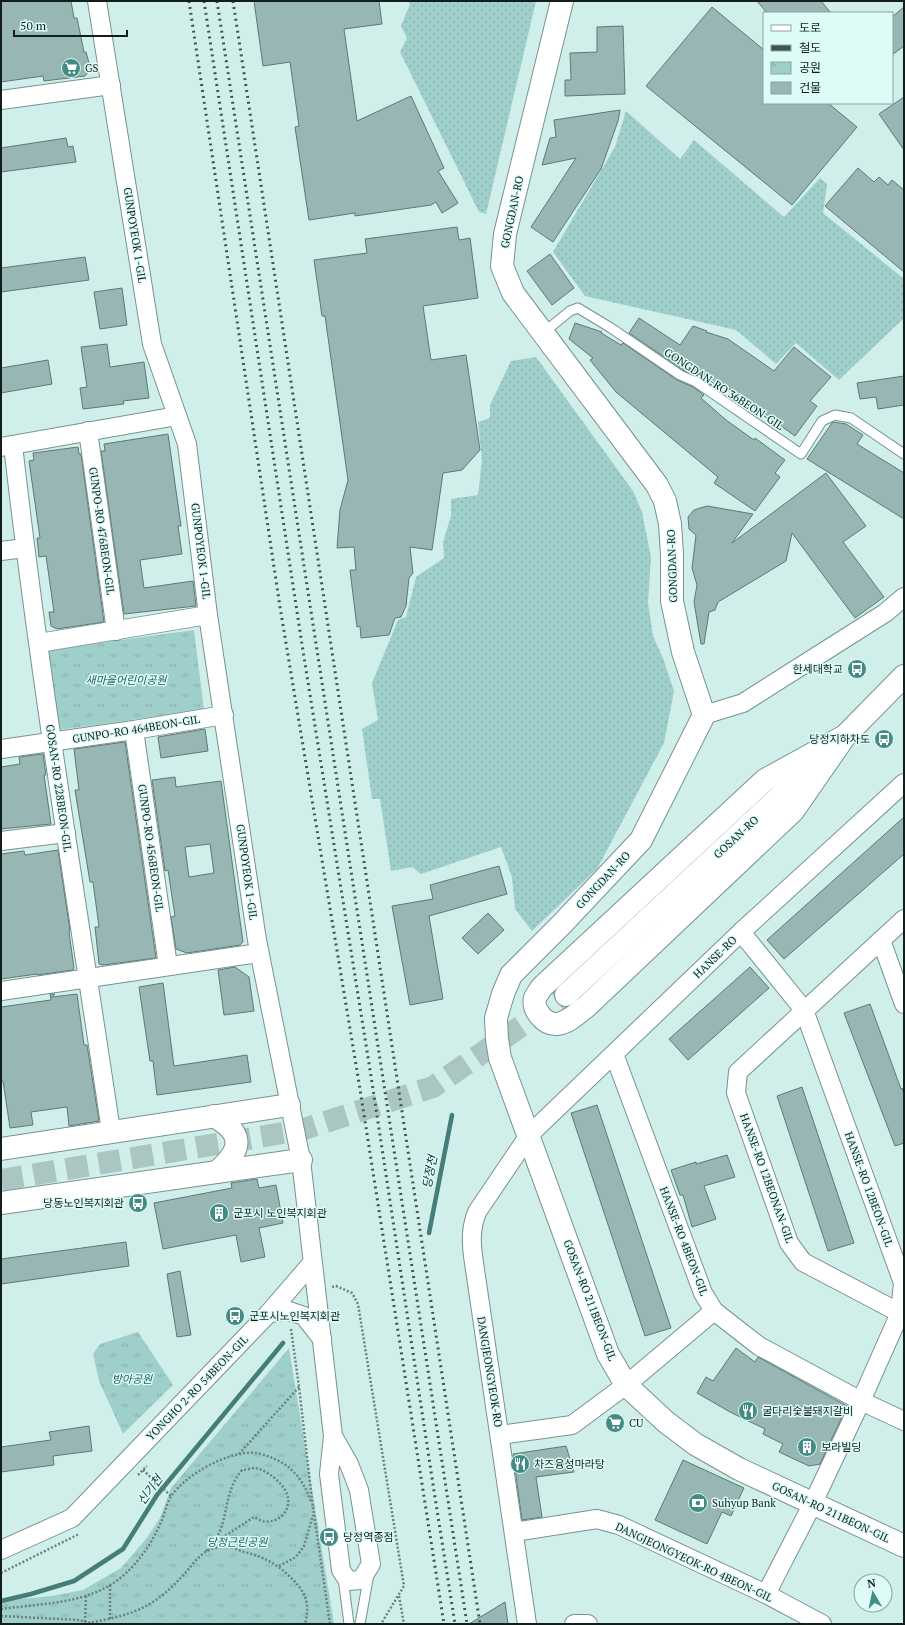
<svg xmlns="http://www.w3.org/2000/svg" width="905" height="1625" viewBox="0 0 905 1625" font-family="'PT Serif','Noto Sans KR',serif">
	<defs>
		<pattern id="grass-dots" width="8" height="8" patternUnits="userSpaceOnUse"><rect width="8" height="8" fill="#9fcfca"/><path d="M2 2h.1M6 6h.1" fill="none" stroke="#88b1ad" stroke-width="1.8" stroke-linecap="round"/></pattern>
		<pattern id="park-tufts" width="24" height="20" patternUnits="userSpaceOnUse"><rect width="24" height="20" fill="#9fcfca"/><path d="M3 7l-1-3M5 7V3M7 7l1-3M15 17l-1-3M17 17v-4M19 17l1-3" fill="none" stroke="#88b1ad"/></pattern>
	</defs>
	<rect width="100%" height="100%" fill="#d0efeb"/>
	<g fill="url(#grass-dots)">
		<polygon points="408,1 536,1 486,214 479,212 400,52 407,38 401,26 410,4"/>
		<polygon points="626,111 680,159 694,140 784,217 820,178 827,184 823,213 904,279 904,318 839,380 796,343 776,364 736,330 585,296 553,252 615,147"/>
		<polygon points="536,357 633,491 642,512 651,557 648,603 653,636 663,658 674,691 664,743 597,869 532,931 515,909 512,877 501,847 421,874 412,867 391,871 380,799 372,799 362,729 378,720 372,683 398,620 406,617 416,577 444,558 443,542 451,516 451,499 478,495 482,460 478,422 490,418 490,405 511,361"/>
	</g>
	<g fill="url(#park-tufts)">
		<polygon points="194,630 204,710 58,730 47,650"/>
		<polygon points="138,1332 173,1385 123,1434 99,1381 93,1354 100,1344"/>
		<polygon points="289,1348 334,1624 1,1624 1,1601 51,1596 83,1590 121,1568 146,1539 160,1518 171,1488"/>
	</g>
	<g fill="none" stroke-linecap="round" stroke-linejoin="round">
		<g stroke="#457d78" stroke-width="4.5">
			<polyline points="429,1233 452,1115"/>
			<polyline points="1,1601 31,1594 74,1581 123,1549 157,1495 283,1343"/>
		</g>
	</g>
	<g fill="#98b6b3" stroke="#5d7976" fill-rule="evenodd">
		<polygon points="1,1 71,1 74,18 77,18 84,52 86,52 91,70 85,76 44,81 43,76 1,82"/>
		<polygon points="254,1 379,1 382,24 344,29 357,121 411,96 444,168 438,171 458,203 442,213 436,202 431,205 355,216 355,213 309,220 295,127 299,126 290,62 263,66"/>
		<polygon points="757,1 821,1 831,13 767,13"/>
		<polygon points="712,7 764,50 764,103 828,103 857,127 792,205 646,86"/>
		<polygon points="904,7 904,46 892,55 892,17"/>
		<polygon points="623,26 625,94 565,96 565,80 571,80 570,53 597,52 597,27"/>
		<polygon points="904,97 904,150 879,114"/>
		<polygon points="620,110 618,121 601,169 553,242 531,227 576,158 542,165 550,138 556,137 554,120"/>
		<polygon points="66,138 68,147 73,146 76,162 1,172 1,148"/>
		<polygon points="858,168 874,182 879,177 888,185 892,180 904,190 904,272 825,206"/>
		<polygon points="457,227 459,240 470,238 478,298 423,306 431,360 466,355 480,450 462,470 443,473 432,550 410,547 413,573 409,578 406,606 401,617 395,618 389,635 361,638 360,626 357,627 350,570 356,570 354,547 337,548 340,510 348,480 325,316 322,316 314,260 367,253 365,239"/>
		<polygon points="550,254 574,288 552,305 527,271"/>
		<polygon points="85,257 89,280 1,292 1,268"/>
		<polygon points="122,288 127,325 100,329 94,292"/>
		<polygon points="639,318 680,345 693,326 707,331 706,332 728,339 774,371 794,347 831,377 810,401 817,406 795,436 716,380 711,385 699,377 683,370 629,333"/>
		<polygon points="575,323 602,332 601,333 621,345 623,343 677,380 693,387 704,395 701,398 726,420 754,440 755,438 785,460 775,473 780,477 755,511 714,483 718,477 616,392 590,360 593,358 569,339"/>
		<polygon points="107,344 110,367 144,362 149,398 123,401 124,404 83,409 80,388 87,387 81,347"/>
		<polygon points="48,360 52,384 1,393 1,368"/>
		<polygon points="904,376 904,405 878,409 876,397 860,399 857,383"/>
		<polygon points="834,422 846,424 863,435 857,444 904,473 904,519 807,459 832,423"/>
		<polygon points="168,434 181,526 178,526 182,554 140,560 144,588 193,581 196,606 124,614 101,451 105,451 104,444"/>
		<polygon points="78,447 79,454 81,454 104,622 57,629 51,626 49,612 54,612 46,556 39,557 37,538 40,538 29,461 34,460 33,453"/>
		<polygon points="826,473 866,526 843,542 884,597 855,618 792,533 786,561 718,602 715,610 709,612 704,644 701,644 694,602 697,585 692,568 696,535 689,529 688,517 694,510 707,506 753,514 732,543"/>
		<polygon points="205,729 208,751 161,758 158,737"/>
		<polygon points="125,742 156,958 103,965 99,964 95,927 99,927 93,882 90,882 75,790 79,790 74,749"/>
		<polygon points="43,754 46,775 44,775 51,824 1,829 1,767 20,764 19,757"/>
		<path d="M175 777 176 787 221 781 243 942 240 945 187 953 176 949 171 917 175 916 168 870 165 871 152 780ZM210 844 214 873 189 877 185 847Z"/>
		<polygon points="904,817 904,854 784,959 767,940"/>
		<polygon points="58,850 70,931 69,932 74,968 73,970 37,975 37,974 1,979 1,854 24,851 25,855"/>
		<polygon points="499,866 507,894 429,916 443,999 410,1005 392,906 433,899 430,885"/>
		<polygon points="488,913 504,930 478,954 462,938"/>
		<polygon points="235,967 249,977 254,1011 224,1015 218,970"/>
		<polygon points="750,967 769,988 688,1060 669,1039"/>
		<polygon points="163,983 174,1066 247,1055 251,1082 157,1095 153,1061 150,1061 139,987"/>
		<polygon points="50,994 55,994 52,997 77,994 84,1045 87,1045 99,1121 69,1126 67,1107 31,1112 33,1125 10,1128 3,1081 1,1081 1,1007 51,1000"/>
		<polygon points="870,1004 901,1089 902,1088 904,1094 904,1143 895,1146 844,1013"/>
		<polygon points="802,1087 854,1243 828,1251 777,1096"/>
		<polygon points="597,1105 671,1328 645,1336 571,1113"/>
		<polygon points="727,1155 735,1177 704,1186 716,1219 692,1227 683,1195 680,1195 671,1170 696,1162 696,1164"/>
		<polygon points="257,1179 259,1188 276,1185 283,1223 259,1228 265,1257 241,1262 236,1235 163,1249 154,1203 232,1188 231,1183"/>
		<polygon points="126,1242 129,1266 1,1284 1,1259"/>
		<polygon points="180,1271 191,1335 177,1337 167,1274"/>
		<polygon points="736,1348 755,1362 758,1357 847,1406 820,1464 809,1466 779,1452 783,1444 763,1434 765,1429 730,1412 697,1393 706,1377 713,1381"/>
		<polygon points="89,1426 92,1451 53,1456 54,1465 1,1472 1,1447 51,1440 49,1432"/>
		<polygon points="566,1446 574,1472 536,1477 542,1517 522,1520 513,1454"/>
		<polygon points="683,1460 744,1488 731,1516 722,1512 707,1544 655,1520"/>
		<polygon points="505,1602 508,1624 469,1624"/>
	</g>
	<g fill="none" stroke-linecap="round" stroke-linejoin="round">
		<polyline stroke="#aac5c2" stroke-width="22" stroke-dasharray="22 11" stroke-linecap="butt" points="1,1180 301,1130 433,1087 566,995"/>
		<defs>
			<g id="service">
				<polyline points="543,333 570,311 578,308 611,328 680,375 696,382 801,454 822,421 835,415 851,418 904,454"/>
				<polyline points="343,1578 349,1624"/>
				<polyline points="360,1624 369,1574"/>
			</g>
			<g id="minor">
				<polyline points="97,1 152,344 187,444 208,615 257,940 301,1160 333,1436 329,1474 341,1570 348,1581 361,1580 371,1564 359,1490 349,1464 333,1436"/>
				<polyline points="1,100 111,85"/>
				<polyline points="88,431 116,631"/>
				<path d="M13 445C39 675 77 903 111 1131"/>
				<polyline points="1,447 177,416"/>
				<polyline points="1,551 25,548"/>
				<polyline points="39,643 208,615"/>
				<polyline points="704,715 743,703 885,613 904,597"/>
				<polyline points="134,730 168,966"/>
				<polyline points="1,749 134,730 224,715"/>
				<polyline points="1,841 66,833"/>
				<polyline points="741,932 804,1010 903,1283 900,1313 861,1401 813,1503 766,1594"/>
				<polyline points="881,940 904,1004"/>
				<polyline points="1,991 259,953"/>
				<polyline points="614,1054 703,1293 714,1311 759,1346 861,1401 904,1421"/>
				<polyline points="900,1313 803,1262 789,1243 736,1093 738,1072 904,919"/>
				<polyline points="268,1314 286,1310 304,1316 322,1339"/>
				<polyline points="500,1435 572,1425 626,1385 714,1311"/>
				<polyline points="514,1532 597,1519 619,1525 766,1594 822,1624"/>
				<polyline points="1,1550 72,1518 268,1314 312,1263"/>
				<path d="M527 1624 473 1256C471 1240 471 1227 477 1212L529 1135 741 932 904 783"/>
				<polyline points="574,1624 588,1624"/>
			</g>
			<g id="tertiary">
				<polyline points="562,1 505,234 502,266 513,293 657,485 665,501 670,524 672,554 672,601 683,652 704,715 641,840 561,925 511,975 503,994 496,1018 497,1039 500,1058 608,1354 626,1385 666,1422 695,1444 739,1469 904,1546"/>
				<path d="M845 736 793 811 587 1006C578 1013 568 1023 557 1024 545 1025 532 1010 535 998 537 994 540 990 542 987L765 780Z"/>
				<polyline points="566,995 845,736 904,676"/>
				<path d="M214 1116C245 1134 242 1150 217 1172"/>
				<polyline points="1,1149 289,1105"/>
				<polyline points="1,1203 301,1160"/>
			</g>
		</defs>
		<use href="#service" stroke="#76938f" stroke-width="11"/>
		<use href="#minor" stroke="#76938f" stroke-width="20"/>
		<use href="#tertiary" stroke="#76938f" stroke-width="24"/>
		<g stroke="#6c817e" stroke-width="2.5" stroke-dasharray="2 2" stroke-linecap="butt">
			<polyline points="332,1287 336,1286 352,1293 358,1304 404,1586 381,1624"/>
			<polyline points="291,1329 299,1387 313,1508"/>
			<polyline points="239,1454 299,1387"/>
			<polyline points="143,1470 171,1496"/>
			<polyline points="138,1475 147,1466"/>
			<polyline points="313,1507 330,1624"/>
			<path d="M206 1551C232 1527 220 1496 242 1470 246 1470 251 1468 255 1468 268 1470 286 1485 288 1498 290 1513 277 1524 262 1521 259 1520 256 1518 254 1517L214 1543"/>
			<polyline points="279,1566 296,1557 304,1546 313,1515"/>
			<polyline points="1,1573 79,1534"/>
			<polyline points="399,1596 404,1624"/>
			<path d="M1 1609C38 1604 83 1604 115 1582 137 1566 151 1545 162 1520 165 1513 167 1502 172 1495 187 1474 229 1450 256 1453 259 1453 264 1455 267 1456 290 1463 304 1480 311 1502"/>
			<polyline points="1,1616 79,1620 93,1624"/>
			<polyline points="110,1619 110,1585"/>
			<polyline points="85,1622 86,1595"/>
			<path d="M88 1623C110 1619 132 1615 151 1603 165 1595 176 1583 187 1571 192 1565 197 1558 204 1553 209 1549 217 1547 224 1547 230 1546 238 1550 244 1552 261 1556 274 1562 287 1574 304 1589 311 1601 305 1624"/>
		</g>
		<use href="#service" stroke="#fff" stroke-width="9"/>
		<use href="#minor" stroke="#fff" stroke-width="18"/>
		<use href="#tertiary" stroke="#fff" stroke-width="22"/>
		<g stroke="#435451" stroke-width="3" stroke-dasharray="2 4" stroke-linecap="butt">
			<polyline points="189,1 280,607 359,1083 444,1624"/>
			<polyline points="204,1 303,651 371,1076 434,1491 455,1624"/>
			<polyline points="217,1 467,1624"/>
			<polyline points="233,1 480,1624"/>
		</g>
	</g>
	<defs>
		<symbol id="supermarket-disc" viewBox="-11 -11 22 22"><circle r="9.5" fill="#448b85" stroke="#ddfcf8"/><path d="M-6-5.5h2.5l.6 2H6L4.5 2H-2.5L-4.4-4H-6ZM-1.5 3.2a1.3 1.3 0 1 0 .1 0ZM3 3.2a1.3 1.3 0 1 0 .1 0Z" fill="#fff"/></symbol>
		<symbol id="bus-disc" viewBox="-11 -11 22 22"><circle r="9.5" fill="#448b85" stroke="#ddfcf8"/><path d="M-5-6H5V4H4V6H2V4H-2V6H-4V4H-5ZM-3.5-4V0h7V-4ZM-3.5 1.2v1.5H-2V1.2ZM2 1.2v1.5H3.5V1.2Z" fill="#fff"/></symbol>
		<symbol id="building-disc" viewBox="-11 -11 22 22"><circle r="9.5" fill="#448b85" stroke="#ddfcf8"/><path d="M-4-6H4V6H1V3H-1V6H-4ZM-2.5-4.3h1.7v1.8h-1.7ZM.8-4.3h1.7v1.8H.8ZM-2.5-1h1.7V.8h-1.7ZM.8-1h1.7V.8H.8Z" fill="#fff"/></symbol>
		<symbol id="restaurant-disc" viewBox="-11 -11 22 22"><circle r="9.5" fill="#448b85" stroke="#ddfcf8"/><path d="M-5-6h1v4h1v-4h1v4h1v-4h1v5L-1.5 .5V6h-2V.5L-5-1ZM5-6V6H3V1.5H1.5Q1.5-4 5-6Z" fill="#fff"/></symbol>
		<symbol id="bank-disc" viewBox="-11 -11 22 22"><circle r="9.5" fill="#448b85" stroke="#ddfcf8"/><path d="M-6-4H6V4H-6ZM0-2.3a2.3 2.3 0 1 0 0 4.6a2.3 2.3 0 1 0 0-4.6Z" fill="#fff"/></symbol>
	</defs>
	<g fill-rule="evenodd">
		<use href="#supermarket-disc" x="60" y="57" width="22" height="22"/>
		<use href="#bus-disc" x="846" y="658" width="22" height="22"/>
		<use href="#bus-disc" x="873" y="728" width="22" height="22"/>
		<use href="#bus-disc" x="127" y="1192" width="22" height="22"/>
		<use href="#building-disc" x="208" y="1202" width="22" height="22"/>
		<use href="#bus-disc" x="224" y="1305" width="22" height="22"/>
		<use href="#restaurant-disc" x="737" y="1400" width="22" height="22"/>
		<use href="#supermarket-disc" x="604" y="1412" width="22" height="22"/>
		<use href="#building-disc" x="796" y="1436" width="22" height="22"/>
		<use href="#restaurant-disc" x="509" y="1453" width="22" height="22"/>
		<use href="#bank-disc" x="687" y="1492" width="22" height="22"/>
		<use href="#bus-disc" x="318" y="1526" width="22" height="22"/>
	</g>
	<g text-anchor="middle" stroke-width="3" stroke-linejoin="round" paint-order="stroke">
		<g font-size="11" fill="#121e1c" stroke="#ddfcf8" text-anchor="start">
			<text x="85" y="72">GS</text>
			<text x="843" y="673" text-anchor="end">한세대학교</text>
			<text x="870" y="743" text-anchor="end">당정지하차도</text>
			<text x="124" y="1207" text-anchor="end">당동노인복지회관</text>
			<text x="233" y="1217">군포시 노인복지회관</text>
			<text x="249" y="1320">군포시노인복지회관</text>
			<text x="762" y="1415">굴다리숯불돼지갈비</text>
			<text x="629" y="1427">CU</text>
			<text x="821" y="1451">보라빌딩</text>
			<text x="534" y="1468">차즈융성마라탕</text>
			<text x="712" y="1507">Suhyup Bank</text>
			<text x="343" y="1541">당정역종점</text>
		</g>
		<g font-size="11" fill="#121e1c" stroke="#ddfcf8">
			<text transform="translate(512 212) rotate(-78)" y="4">GONGDAN-RO</text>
			<text transform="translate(135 235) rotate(81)" y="4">GUNPOYEOK 1-GIL</text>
			<text transform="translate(724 389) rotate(33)" y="4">GONGDAN-RO 36BEON-GIL</text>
			<text transform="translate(102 531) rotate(82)" y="4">GUNPO-RO 476BEON-GIL</text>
			<text transform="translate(201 551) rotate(83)" y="4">GUNPOYEOK 1-GIL</text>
			<text transform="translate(672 566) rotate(-92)" y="4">GONGDAN-RO</text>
			<text transform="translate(136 729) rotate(-9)" y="4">GUNPO-RO 464BEON-GIL</text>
			<text transform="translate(59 788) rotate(82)" y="4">GOSAN-RO 228BEON-GIL</text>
			<text transform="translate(736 837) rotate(-43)" y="4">GOSAN-RO</text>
			<text transform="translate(151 848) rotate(82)" y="4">GUNPO-RO 456BEON-GIL</text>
			<text transform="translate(247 872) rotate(82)" y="4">GUNPOYEOK 1-GIL</text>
			<text transform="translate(603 880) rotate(-47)" y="4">GONGDAN-RO</text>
			<text transform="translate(715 957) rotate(-44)" y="4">HANSE-RO</text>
			<text transform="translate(767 1178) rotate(70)" y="4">HANSE-RO 12BEONAN-GIL</text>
			<text transform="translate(869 1189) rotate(70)" y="4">HANSE-RO 12BEON-GIL</text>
			<text transform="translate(684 1241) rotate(69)" y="4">HANSE-RO 4BEON-GIL</text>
			<text transform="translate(590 1300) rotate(69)" y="4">GOSAN-RO 211BEON-GIL</text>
			<text transform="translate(490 1372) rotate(81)" y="4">DANGJEONGYEOK-RO</text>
			<text transform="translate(197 1388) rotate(-46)" y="4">YONGHO 2-RO 54BEON-GIL</text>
			<text transform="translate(831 1512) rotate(25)" y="4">GOSAN-RO 211BEON-GIL</text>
			<text transform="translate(694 1562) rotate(25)" y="4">DANGJEONGYEOK-RO 4BEON-GIL</text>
		</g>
		<g font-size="11" font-style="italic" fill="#1d5c57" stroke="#ddfcf8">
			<text x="126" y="684">새마을어린이공원</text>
			<text x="132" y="1383">방아공원</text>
			<text x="237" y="1546">당정근린공원</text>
		</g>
		<g font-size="12" font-style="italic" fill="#0d3330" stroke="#ddfcf8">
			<text transform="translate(430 1172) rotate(-79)" y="4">당정천</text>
			<text transform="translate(150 1490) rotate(-54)" y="4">신기천</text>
		</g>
	</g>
	<rect width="905" height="1625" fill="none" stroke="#121e1c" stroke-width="4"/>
	<rect x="763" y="12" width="130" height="92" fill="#ddfcf8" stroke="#8ca3a0"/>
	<rect x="771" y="25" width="20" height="6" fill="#ffffff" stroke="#8ca3a0"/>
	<text x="799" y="32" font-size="12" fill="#121e1c">도로</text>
	<rect x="771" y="45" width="20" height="6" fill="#435451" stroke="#8ca3a0"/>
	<text x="799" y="52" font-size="12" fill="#121e1c">철도</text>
	<rect x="771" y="62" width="20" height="12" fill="url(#park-tufts)" stroke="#8ca3a0"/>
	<text x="799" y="72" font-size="12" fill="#121e1c">공원</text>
	<rect x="771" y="82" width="20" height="12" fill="#98b6b3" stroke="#8ca3a0"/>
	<text x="799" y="92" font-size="12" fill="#121e1c">건물</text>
	<g transform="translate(873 1593) rotate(351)"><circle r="19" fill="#ddfcf8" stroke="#8ca3a0"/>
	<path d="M0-3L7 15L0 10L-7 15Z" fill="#448b85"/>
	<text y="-6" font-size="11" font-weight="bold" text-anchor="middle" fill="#121e1c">N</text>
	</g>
	<path d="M14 30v6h113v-6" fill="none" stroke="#121e1c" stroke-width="2"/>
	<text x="20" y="30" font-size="12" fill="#121e1c" stroke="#ddfcf8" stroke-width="3" paint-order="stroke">50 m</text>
</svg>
